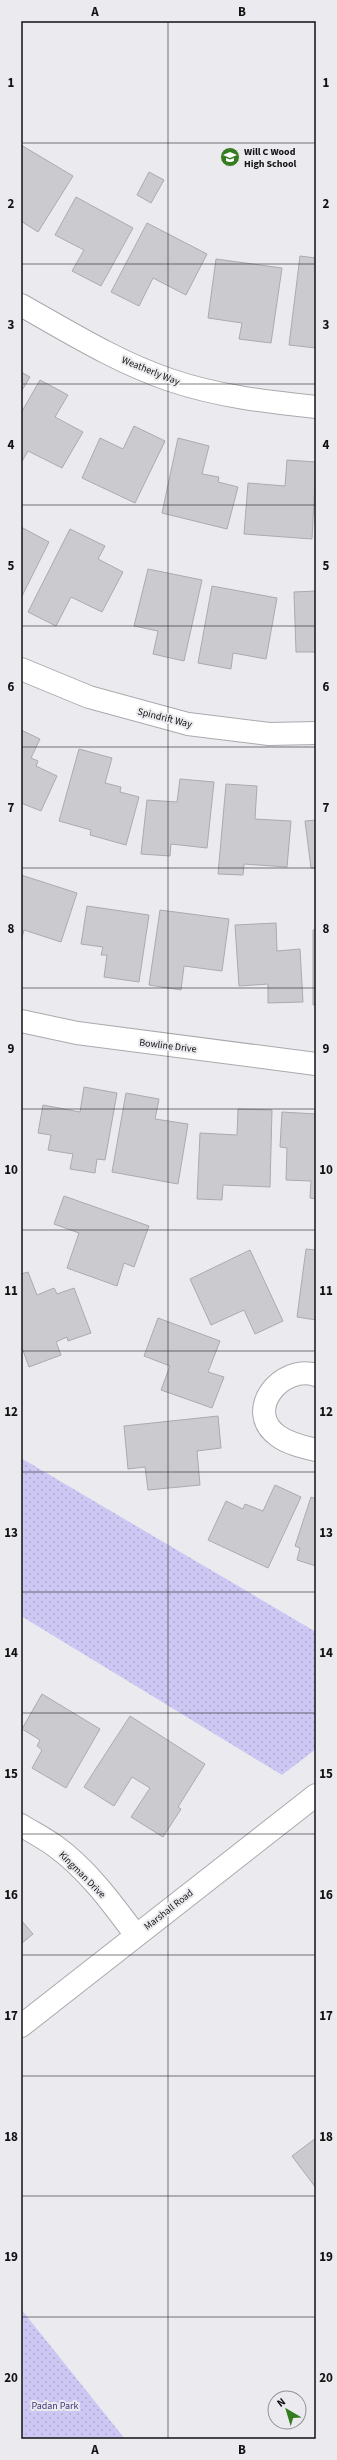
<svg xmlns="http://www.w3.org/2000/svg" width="337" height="2460" viewBox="0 0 337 2460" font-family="'Source Sans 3',sans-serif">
	<defs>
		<pattern id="park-dots" width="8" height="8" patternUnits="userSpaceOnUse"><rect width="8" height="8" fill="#ccc8f3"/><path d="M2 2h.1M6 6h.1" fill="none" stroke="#aeabcf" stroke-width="1.8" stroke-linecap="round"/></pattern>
	</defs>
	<rect width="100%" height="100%" fill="#ebebef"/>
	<g fill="url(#park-dots)">
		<polygon points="21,1458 316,1632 316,1749 282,1775 21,1616"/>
		<polygon points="21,2309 125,2439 21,2439"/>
	</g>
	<g fill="#cbcbcf" stroke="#ababaf">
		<polygon points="21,145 73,176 38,232 21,221"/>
		<polygon points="149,172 164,180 151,203 137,195"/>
		<polygon points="76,197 133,228 101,286 72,271 84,250 55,235"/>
		<polygon points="147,223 207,254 186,295 153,278 139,306 111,292"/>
		<polygon points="300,256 316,258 316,348 289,345"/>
		<polygon points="216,259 282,268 271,343 239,339 242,323 208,318"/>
		<polygon points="21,372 30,377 21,392"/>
		<polygon points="40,380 68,395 55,417 83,432 62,468 28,451 21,463 21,413"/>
		<polygon points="134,426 165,441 135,503 82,478 100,438 123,449"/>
		<polygon points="178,438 209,446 202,474 219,477 218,482 238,487 227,529 162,513"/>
		<polygon points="287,460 316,462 312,539 244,534 248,483 285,486"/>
		<polygon points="21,527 49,542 21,598"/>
		<polygon points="70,529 105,546 98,559 123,572 102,612 71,597 56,626 28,612"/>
		<polygon points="148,569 202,580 184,661 153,654 158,631 134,626"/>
		<polygon points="212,586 277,598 266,659 233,653 231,669 198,663"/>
		<polygon points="316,591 316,652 296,652 294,592"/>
		<polygon points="21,730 40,739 31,758 38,761 36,766 57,776 41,811 21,803"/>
		<polygon points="79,749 112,758 105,783 121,787 120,792 139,797 126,845 90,835 91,830 59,821"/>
		<polygon points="180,779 214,782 207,848 171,844 170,856 141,854 147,800 177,802"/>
		<polygon points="226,784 257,786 255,819 291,821 287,867 244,864 243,875 218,874"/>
		<polygon points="316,820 316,868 311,868 305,821"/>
		<polygon points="21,875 77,893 61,942 24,930 21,941"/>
		<polygon points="87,906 149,915 139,982 104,977 107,955 101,955 103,947 81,944"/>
		<polygon points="160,910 229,919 222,971 184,966 181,990 149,985"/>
		<polygon points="276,923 277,951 300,949 303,1002 268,1003 268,984 239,986 235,925"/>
		<polygon points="316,929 316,1005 313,1005 313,930"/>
		<polygon points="84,1087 117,1093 105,1160 97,1159 95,1173 70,1169 73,1154 48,1150 51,1135 38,1133 43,1105 80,1112"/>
		<polygon points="126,1093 159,1099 155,1119 188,1124 178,1184 112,1172"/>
		<polygon points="238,1109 272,1110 270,1187 223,1185 222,1200 197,1199 200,1133 237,1135"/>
		<polygon points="282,1112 316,1114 316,1199 310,1198 311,1181 286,1180 287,1148 280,1147"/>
		<polygon points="64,1196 149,1226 134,1267 124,1263 117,1286 67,1268 79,1233 54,1224"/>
		<polygon points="306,1249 316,1250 316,1320 297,1317"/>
		<polygon points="250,1250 283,1321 255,1334 244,1310 211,1325 190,1279"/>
		<polygon points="28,1272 37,1295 54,1288 57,1294 74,1288 91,1333 68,1341 67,1337 56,1342 61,1355 29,1367 21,1345 21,1274"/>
		<polygon points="158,1318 220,1341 208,1372 224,1377 212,1408 161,1390 170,1366 144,1356"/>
		<polygon points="218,1416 221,1448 197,1451 200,1485 148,1490 145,1467 128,1469 124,1426"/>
		<polygon points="275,1485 301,1497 268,1568 208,1540 226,1501 243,1509 245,1504 263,1511"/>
		<polygon points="311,1497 316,1499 316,1566 297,1560 300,1548 295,1546"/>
		<polygon points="42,1694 100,1729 66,1788 32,1768 42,1750 37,1746 40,1740 22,1729"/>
		<polygon points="130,1716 205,1764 178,1807 181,1809 163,1837 131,1817 150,1788 132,1777 114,1806 84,1787"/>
		<polygon points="21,1920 33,1934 21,1944"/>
		<polygon points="316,2138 316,2188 292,2156"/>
	</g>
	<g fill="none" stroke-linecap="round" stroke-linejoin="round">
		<defs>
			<g id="street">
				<path d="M21 305C69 332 117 362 170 380 217 396 267 402 316 407"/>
				<polyline points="21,669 89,697 188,724 269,734 316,733"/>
				<polyline points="21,1021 77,1033 316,1064"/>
				<path d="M316 1375C281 1364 243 1411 278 1436 289 1444 304 1447 316 1450"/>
				<path d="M21 1825C32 1832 44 1838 55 1846 87 1869 112 1903 135 1934"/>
			</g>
			<polyline id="secondary" points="21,2026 316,1795"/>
		</defs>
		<use href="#street" stroke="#aaaaae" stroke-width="24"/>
		<use href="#secondary" stroke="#aaaaae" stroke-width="24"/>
		<use href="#street" stroke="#fff" stroke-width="22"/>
		<use href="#secondary" stroke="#fff" stroke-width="22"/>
	</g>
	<path fill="none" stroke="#121213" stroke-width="1" stroke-opacity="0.55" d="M168 21V2439M21 143H316M21 264H316M21 384H316M21 505H316M21 626H316M21 747H316M21 868H316M21 988H316M21 1109H316M21 1230H316M21 1351H316M21 1472H316M21 1592H316M21 1713H316M21 1834H316M21 1955H316M21 2076H316M21 2196H316M21 2317H316"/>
	<defs>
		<symbol id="school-disc" viewBox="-11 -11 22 22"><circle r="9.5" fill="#357c20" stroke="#ebebef"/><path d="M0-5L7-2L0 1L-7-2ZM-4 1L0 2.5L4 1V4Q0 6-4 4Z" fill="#fff"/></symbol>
	</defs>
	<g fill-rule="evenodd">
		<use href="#school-disc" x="219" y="146" width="22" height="22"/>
	</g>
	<g text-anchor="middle" stroke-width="4" stroke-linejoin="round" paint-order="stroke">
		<g font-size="10" font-weight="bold" fill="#121213" stroke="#ebebef" text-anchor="start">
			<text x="244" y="155">Will C Wood<tspan x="244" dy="12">High School</tspan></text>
		</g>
		<g font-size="10" fill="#121213" stroke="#ebebef">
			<text transform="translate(151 370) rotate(22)" y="4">Weatherly Way</text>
			<text transform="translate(165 717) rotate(14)" y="4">Spindrift Way</text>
			<text transform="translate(168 1045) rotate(7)" y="4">Bowline Drive</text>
			<text transform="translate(83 1874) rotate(45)" y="4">Kingman Drive</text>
			<text transform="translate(168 1909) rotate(-38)" y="4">Marshall Road</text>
		</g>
		<g font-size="10" fill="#413376" stroke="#ebebef">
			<text x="55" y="2409">Padan Park</text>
		</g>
	</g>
	<rect width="337" height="2460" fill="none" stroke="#ebebef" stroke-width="44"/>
	<g transform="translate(287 2410) rotate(322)"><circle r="19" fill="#ebebef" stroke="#949497"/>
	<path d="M0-3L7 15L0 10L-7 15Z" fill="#357c20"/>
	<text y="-6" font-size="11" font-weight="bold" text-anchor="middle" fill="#121213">N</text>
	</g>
	<rect x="22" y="22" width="293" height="2416" fill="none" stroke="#121213" stroke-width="1.5"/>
	<g font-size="13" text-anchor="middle" font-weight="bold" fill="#121213">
		<text x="95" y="16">A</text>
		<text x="242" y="16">B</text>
		<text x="11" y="87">1</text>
		<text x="326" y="87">1</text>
		<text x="11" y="208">2</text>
		<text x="326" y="208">2</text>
		<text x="11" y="329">3</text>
		<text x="326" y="329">3</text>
		<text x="11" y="449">4</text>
		<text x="326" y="449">4</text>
		<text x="11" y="570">5</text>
		<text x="326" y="570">5</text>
		<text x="11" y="691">6</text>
		<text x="326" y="691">6</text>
		<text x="11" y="812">7</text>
		<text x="326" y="812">7</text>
		<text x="11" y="933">8</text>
		<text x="326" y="933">8</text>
		<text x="11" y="1053">9</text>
		<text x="326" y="1053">9</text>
		<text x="11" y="1174">10</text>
		<text x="326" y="1174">10</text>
		<text x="11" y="1295">11</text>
		<text x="326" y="1295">11</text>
		<text x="11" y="1416">12</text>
		<text x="326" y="1416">12</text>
		<text x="11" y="1537">13</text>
		<text x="326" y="1537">13</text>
		<text x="11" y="1657">14</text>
		<text x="326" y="1657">14</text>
		<text x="11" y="1778">15</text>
		<text x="326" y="1778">15</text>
		<text x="11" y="1899">16</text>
		<text x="326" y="1899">16</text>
		<text x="11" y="2020">17</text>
		<text x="326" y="2020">17</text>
		<text x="11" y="2141">18</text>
		<text x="326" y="2141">18</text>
		<text x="11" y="2261">19</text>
		<text x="326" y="2261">19</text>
		<text x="11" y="2382">20</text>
		<text x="326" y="2382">20</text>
		<text x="95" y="2454">A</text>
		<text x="242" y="2454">B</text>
	</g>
</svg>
